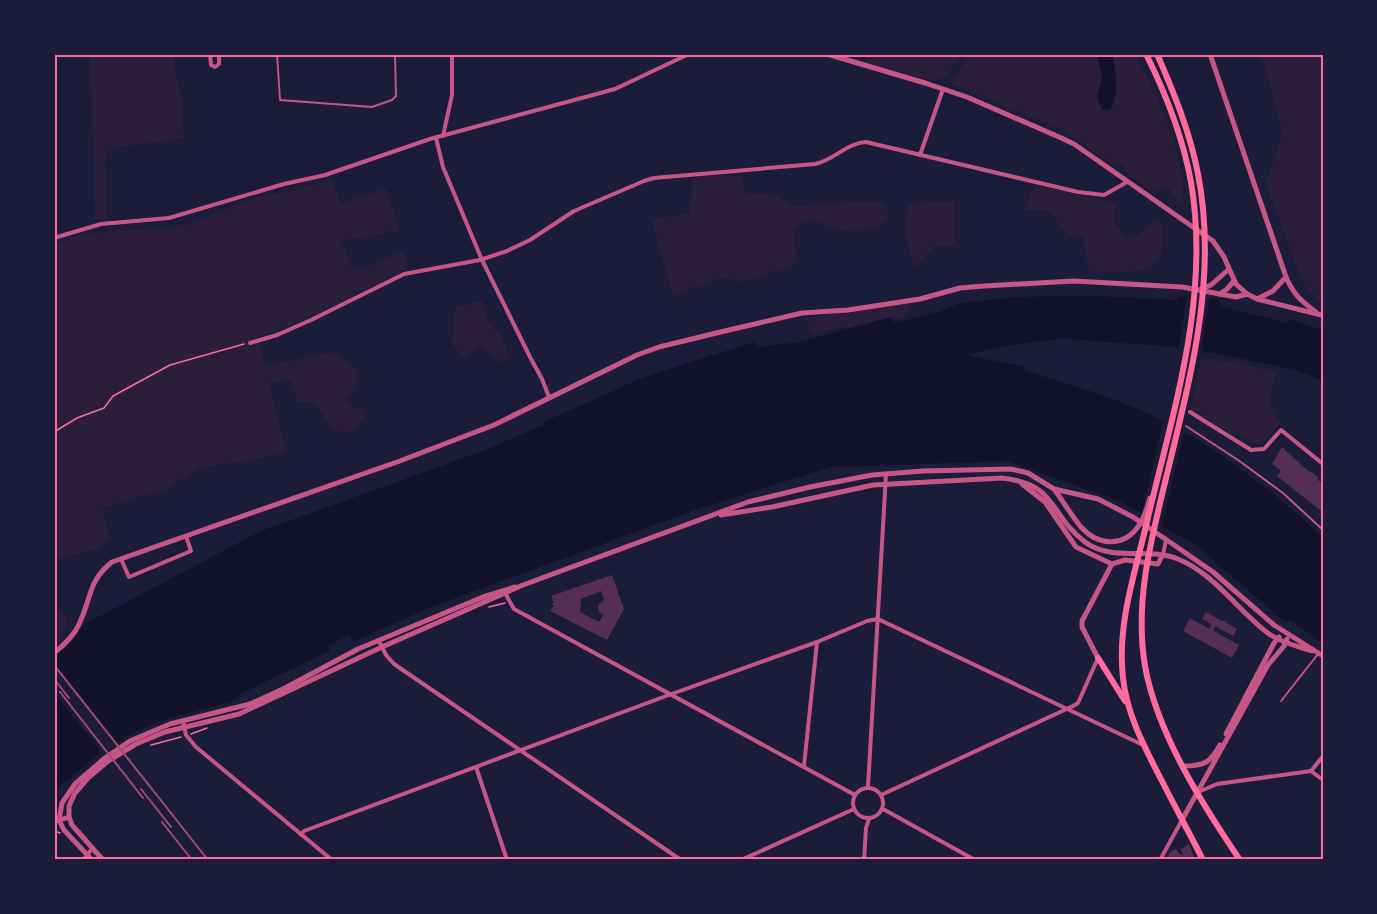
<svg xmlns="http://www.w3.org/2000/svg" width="1377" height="914" viewBox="0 0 1377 914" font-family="'Noto Sans',sans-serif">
	<rect width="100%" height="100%" fill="#1b1b3a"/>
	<g fill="#2a1e3b">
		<polygon points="90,54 172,54 182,101 184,138 113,148 105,154 107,219 93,220 95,213"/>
		<polygon points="867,54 960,54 948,75 934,81 864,63"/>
		<path d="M969 54H1135C1156 92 1174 130 1181 173 1183 184 1182 195 1183 206L1166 185 1154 192 1128 175 1122 163 1112 164 1063 130 952 84Z"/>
		<polygon points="1261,54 1323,54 1323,305 1304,285 1265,183 1283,133"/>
		<polygon points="693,175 740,176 747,194 760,193 778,197 793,206 876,201 887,205 888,220 877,228 840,230 813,220 804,220 793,228 797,256 793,265 744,282 722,278 672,295 652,219 690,213"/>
		<polygon points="331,181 342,203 386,188 399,230 342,241 353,272 404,251 409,268 311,317 259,338 265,366 323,354 340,355 358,371 356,389 343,398 352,407 364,409 363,419 351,433 334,431 314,402 297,402 290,379 269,383 287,453 198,469 164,490 103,508 109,538 99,549 54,559 54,243 87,233 181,227 251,199"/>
		<path d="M1035 185 1116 203 1114 222 1124 237H1136L1156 219 1161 220C1172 281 1134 271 1089 272L1083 237C1063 236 1060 227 1051 211L1025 210Z"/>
		<polygon points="954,201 955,244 952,246 934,247 913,268 905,229 908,204"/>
		<polygon points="482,300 486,319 500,335 510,356 503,363 494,357 484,346 476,346 466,360 452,344 455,306 463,306"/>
		<polygon points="912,303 904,318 811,333 805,318"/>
		<path d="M1201 358 1248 365 1277 373C1272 393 1264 406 1281 422L1261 446 1237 434H1231L1191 409Z"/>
		<polygon points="54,605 68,619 62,637 54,646"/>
	</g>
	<g fill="#12122b">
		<path d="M1097 54H1112C1116 69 1120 98 1110 110H1102L1097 97 1102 78Z"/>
		<path d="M1093 296 1177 300 1179 297C1193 299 1205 297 1219 299L1221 307 1288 323 1291 319 1323 331V381C1297 368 1272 365 1244 359 1199 348 1154 345 1108 342 1093 342 1077 338 1062 339 1032 341 1000 347 971 354L970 356 1025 367V371C1083 388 1144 406 1196 439 1242 467 1283 501 1323 537V643L1290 620 1285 622 1197 546 1122 502 1007 461 830 467 695 510 426 609 355 641 350 638 349 635 328 645 330 651 242 693 233 701 167 719 143 728 100 753 54 791V657L72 643 85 624 261 531 480 452 544 425 546 421 644 377 754 342 757 347 800 342 891 317 895 323 939 312 960 303 1019 297Z"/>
	</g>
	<g fill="#1b1b3a">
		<polygon points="1198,293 1210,295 1201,353 1178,350 1187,295"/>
		<polygon points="1164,419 1185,430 1161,528 1141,516"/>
		<polygon points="54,662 119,744 103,754 54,692"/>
	</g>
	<g fill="#542f53" fill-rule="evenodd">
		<polygon points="1282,447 1309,472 1310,471 1318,477 1313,484 1317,479 1323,484 1323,509 1321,511 1277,476 1281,471 1272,464"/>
		<path d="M612 575 624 609 607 640 550 611 554 605 551 603H554L551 596ZM601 591 604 599 598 606 599 612 603 615 599 622 580 612 581 599Z"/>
		<polygon points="1206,612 1222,621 1225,620 1225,622 1237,629 1233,636 1215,626 1213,631 1239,645 1232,658 1183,631 1190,618 1210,629 1211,624 1202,619"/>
		<polygon points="1189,844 1195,860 1166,860 1170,852 1176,849 1180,855 1183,854 1181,849"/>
	</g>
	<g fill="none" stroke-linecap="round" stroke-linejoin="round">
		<g stroke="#ff6b9d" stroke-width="1.5">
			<polyline points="54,432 77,418 104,408 113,396 170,365 244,344"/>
			<polyline points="489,607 505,603"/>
			<polyline points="191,734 207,728"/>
			<polyline points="151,745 181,737"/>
			<polyline points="54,831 60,833"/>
		</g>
		<g stroke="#c65784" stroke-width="2">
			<polyline points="277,54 280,100 372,107 392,100 396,96 395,54"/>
			<polyline points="1186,426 1238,460 1283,493 1323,530"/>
			<polyline points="1281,701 1318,654"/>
		</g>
		<g stroke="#c65784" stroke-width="4">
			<polyline points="210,54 211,65 215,67 219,64 219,54"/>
			<polyline points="443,136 452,95 452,54"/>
			<polyline points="436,138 443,167 482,260 530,357 542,379 549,397"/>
			<polyline points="920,155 943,89"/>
			<polyline points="54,238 101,224 169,218 284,184 325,175 430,139 615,89 689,54"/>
			<path d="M250 343 277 335 311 320 404 274 480 260 507 251 530 240 574 211 644 181 654 178 815 164C834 160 847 143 866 142L1078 192 1104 195 1127 182"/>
			<polyline points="1190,412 1251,450 1264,449 1281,430 1323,464"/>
			<polyline points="1163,555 1166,540"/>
			<polyline points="121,559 129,577 191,551 186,536"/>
			<polyline points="505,593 514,609 855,795"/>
			<polyline points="878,619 1143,745"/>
			<polyline points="379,641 386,655 394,664 681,860"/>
			<polyline points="183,721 186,735 196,747 332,860"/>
			<polyline points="804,766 817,642"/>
			<polyline points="476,767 507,860"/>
			<polyline points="1311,771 1323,756"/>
			<polyline points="1311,771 1323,780"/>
			<polyline points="868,787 886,474"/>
			<circle cx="868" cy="803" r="15"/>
			<polyline points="1198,792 1217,784 1311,771"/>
			<polyline points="881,795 1073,706 1078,703 1098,658"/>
			<polyline points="883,809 975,860"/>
			<polyline points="301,835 304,831 666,696 817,642 867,621 878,619"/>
			<polyline points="83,860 92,849"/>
			<polyline points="741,860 854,809"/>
			<polyline points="864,860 866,828 869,819"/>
			<polyline points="1160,860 1182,820"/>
		</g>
		<g stroke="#c65784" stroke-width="5">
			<polyline points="827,54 925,83 967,97 1059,137 1074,144 1213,241 1224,257 1236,284 1247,294 1257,299 1321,315"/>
			<path d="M1210 54 1286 277C1293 294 1302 302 1316 312"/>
			<polyline points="1201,289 1211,285 1228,270"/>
			<polyline points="1220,294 1227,289 1234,281"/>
			<polyline points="1257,299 1273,291 1286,277"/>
			<polyline points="1022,484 1045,502 1076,547 1112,564 1125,560 1158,564 1162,556"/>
			<path d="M1054 489C1063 501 1071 515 1081 527 1097 545 1122 548 1137 528 1144 520 1147 508 1150 498"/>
			<path d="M721 515 772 507 873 485 1002 478C1058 484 1048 514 1085 542 1112 562 1148 547 1178 559 1215 574 1238 611 1269 634 1282 643 1297 646 1312 651"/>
			<path d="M54 653C64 645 74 636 79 624 92 598 87 582 112 562L397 462 494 425 637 355 659 347 733 329 802 313 848 310 920 299 960 288 984 286 1074 281 1182 287 1236 297 1247 294"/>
			<polyline points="1098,658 1082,627 1082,621 1112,564"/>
			<polyline points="1226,734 1274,643 1279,637"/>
			<path d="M1184 766C1204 766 1210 763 1220 745"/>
			<polyline points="59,820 62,803 75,784 105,758 130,741 170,724 250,704 283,689 358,649 483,597 515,587"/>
			<polyline points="59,820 64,830 92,860"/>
			<polyline points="1182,820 1268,665 1284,646 1287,639"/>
			<polyline points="54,822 69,817"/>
			<polyline points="103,860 72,825 69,817 69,806 75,793 88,778 108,761 136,744 165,732 239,714 382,647 523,585 748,502 810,487 872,475 923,471 1011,469 1028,473 1054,489 1098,499 1133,517 1177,547 1213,572 1274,625 1323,656"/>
		</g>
		<g stroke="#ff6b9d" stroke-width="6">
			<path d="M1146 54C1166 94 1183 138 1191 182 1211 299 1172 414 1146 526 1134 576 1117 626 1123 678 1127 716 1146 750 1163 783 1176 809 1190 834 1203 860"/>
			<path d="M1157 54C1174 93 1190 132 1198 174 1218 276 1191 375 1167 474 1152 537 1134 600 1145 666 1157 733 1202 804 1240 860"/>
			<polyline points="1098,658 1125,701"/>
		</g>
		<g stroke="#a44b75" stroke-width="2">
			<polyline points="54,665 208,860"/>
			<polyline points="54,679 69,698"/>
			<polyline points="60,692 143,798"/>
			<polyline points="141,789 171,827"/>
			<polyline points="162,822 192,860"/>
		</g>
	</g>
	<rect width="1377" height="914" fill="none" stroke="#1b1b3a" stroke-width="111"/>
	<rect x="56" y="56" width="1266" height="802" fill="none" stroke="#ff6b9d" stroke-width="2"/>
</svg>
